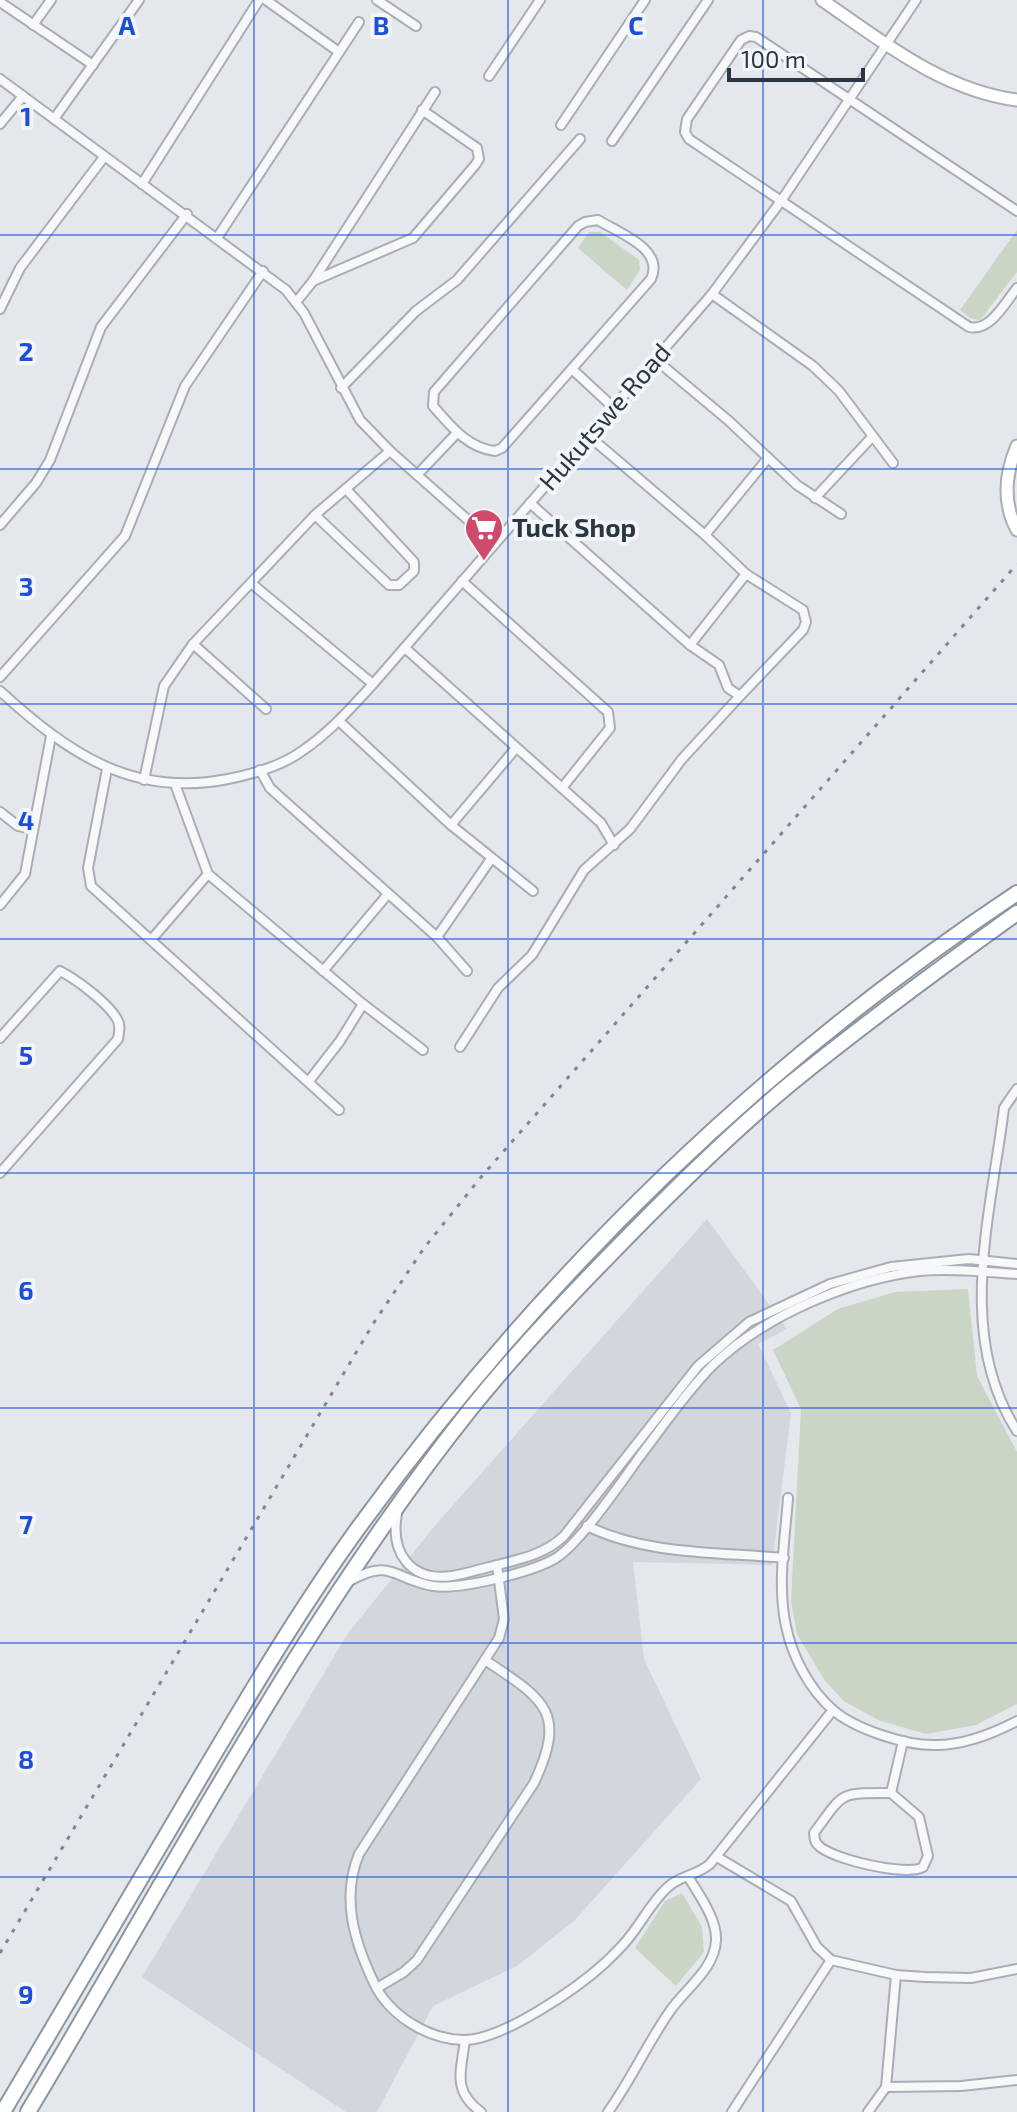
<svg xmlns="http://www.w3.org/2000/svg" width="1017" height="2112" viewBox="0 0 1017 2112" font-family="'Exo 2',sans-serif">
	<rect width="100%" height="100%" fill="#e4e7eb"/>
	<polygon fill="#d2d7dd" points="707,1219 787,1329 758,1344 791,1413 772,1565 633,1562 644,1659 701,1779 575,1920 517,1966 433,2006 377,2112 346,2112 142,1977 348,1633 438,1522"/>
	<g fill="#cad5c5">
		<polygon points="1017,230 1017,272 980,320 970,318 960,310"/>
		<polygon points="589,232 600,232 639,260 640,270 627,290 578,248"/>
		<polygon points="968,1289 977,1376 1017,1452 1017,1704 976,1725 926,1734 878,1720 844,1701 825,1681 797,1634 791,1601 801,1409 773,1350 838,1309 895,1292"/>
		<polygon points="682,1893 702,1927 704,1952 676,1986 635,1948 665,1901"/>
	</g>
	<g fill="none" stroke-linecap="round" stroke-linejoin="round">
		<defs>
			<g id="street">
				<polyline points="266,0 339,52"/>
				<polyline points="377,0 416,26"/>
				<polyline points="0,2 93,65"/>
				<polyline points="33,25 51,0"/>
				<polyline points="489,76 540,0"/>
				<polyline points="0,79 286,290 304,313 360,420 390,451 494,543"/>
				<polyline points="54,119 139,0"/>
				<polyline points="0,124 23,96"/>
				<polyline points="561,125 645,0"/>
				<polyline points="612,141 708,0"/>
				<polyline points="142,184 259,0"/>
				<path d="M1017 211 756 37 749 36 741 40 687 119 685 132 689 139 969 327C990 332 1005 303 1017 288"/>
				<path d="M598 220C619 233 665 249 651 279L502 448 495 451C467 448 450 425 433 406L434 392 578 226 585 222Z"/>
				<polyline points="217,238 359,22"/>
				<polyline points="313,281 413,238 476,164 479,159 477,148 422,110"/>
				<polyline points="712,294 813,366 839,391 893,463"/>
				<polyline points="297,301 313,281 435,92"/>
				<polyline points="0,309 20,268 104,157"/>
				<polyline points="656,360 729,421 797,485 841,514"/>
				<polyline points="572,369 614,408"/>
				<polyline points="341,388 416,311 457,280 580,139"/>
				<polyline points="417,475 457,433"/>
				<polyline points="815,498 872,437"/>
				<polyline points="530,503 690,645 746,574 705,535 590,437"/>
				<polyline points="315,515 389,585 399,585 414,571 414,562 346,489"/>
				<polyline points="0,525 36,483 50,460 101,327 187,214"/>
				<polyline points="705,535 768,458"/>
				<polyline points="251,583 373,684"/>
				<polyline points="193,644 266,709"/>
				<polyline points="690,645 719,665 728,688 740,696 803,630 806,622 803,610 746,574"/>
				<polyline points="405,648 562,788 610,728 608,712 462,581"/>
				<polyline points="0,677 125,536 185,386 263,271"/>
				<path d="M0 691C68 753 132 798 228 779 253 774 282 766 302 751 329 733 351 708 373 684L712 294 781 201 916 0"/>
				<polyline points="339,721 451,825 533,891"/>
				<polyline points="107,769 88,868 91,886 339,1110"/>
				<polyline points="260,770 270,788 437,937 467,971"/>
				<polyline points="144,780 164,686 193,644 315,515 390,451"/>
				<polyline points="175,784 208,874 363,1004 423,1050"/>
				<polyline points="562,788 601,823 614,845"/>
				<polyline points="0,812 18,826 32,829"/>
				<polyline points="451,825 516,748"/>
				<polyline points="0,905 25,874 51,736"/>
				<polyline points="437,937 491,859"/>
				<polyline points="151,940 208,874"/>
				<polyline points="323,971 388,894"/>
				<path d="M0 1038 60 971C76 979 108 1003 117 1019 121 1025 119 1032 118 1039L0 1173"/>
				<polyline points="460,1047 498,988 532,955 584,870 630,829 682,759 740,696"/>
				<polyline points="309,1081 340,1041 363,1004"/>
				<path d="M1017 1089 1004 1108C991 1214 955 1335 1017 1431"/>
				<path d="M788 1498C785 1539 777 1585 786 1626 792 1656 809 1689 833 1710 855 1729 906 1746 936 1745 964 1745 992 1734 1017 1721"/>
				<path d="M397 1514C390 1552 410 1582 452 1576 465 1574 477 1570 489 1567 516 1560 543 1556 564 1536L698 1366 749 1322 830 1284 891 1267 969 1259 1017 1264"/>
				<path d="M587 1526C646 1555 719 1552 784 1558"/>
				<path d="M497 1565 504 1619 499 1638 359 1854C341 1898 354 1941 374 1983 389 2015 427 2039 463 2040 501 2041 578 1988 606 1962 614 1954 624 1945 631 1935 643 1920 653 1900 668 1887 679 1876 696 1876 710 1864L833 1710"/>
				<path d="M348 1582C391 1557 393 1579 433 1586 460 1590 533 1572 556 1558 581 1542 622 1481 641 1455 664 1425 686 1392 713 1365 764 1316 850 1279 920 1271 952 1268 985 1272 1017 1274"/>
				<path d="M891 1793C838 1793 845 1791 814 1833 815 1839 814 1841 818 1845 830 1859 908 1877 923 1867L928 1856 919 1817 891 1793 903 1741"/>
				<polyline points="717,1857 791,1901 817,1947 831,1960 896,1975 925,1977 971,1978 1017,1969"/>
				<path d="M377 1988 404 1972 417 1960 534 1783C568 1711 543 1699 485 1660"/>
				<path d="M465 2040C461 2072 452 2091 481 2112"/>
				<polyline points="886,2087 961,2086 1017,2080"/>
				<path d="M608 2112C631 2080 647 2044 670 2011 685 1989 715 1969 716 1940 717 1919 699 1895 689 1878"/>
				<polyline points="732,2112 831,1960"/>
				<polyline points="868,2112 886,2087 896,1975"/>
			</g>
			<g id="secondary">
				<path d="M822 0C883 42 942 90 1017 100"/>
				<path d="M1017 446C1005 474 1002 502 1017 530"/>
			</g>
			<g id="highway">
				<path d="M3 2112C64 2008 126 1904 187 1800 242 1707 296 1614 359 1527 542 1276 758 1065 1017 893"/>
				<path d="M28 2112C170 1876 297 1627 469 1411 512 1357 559 1307 607 1258 665 1198 725 1138 790 1084 864 1024 940 968 1017 913"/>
			</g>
		</defs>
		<use href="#street" stroke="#a9aeb6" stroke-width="12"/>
		<use href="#secondary" stroke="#a9aeb6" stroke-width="15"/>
		<use href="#highway" stroke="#8b96a2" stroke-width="18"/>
		<use href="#street" stroke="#f6f8fa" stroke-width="8"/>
		<use href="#secondary" stroke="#fff" stroke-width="11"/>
		<use href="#highway" stroke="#fff" stroke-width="14"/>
		<polyline stroke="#7d8895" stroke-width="3" stroke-dasharray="4 8" stroke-linecap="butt" points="0,1953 373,1324 424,1248 482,1176 1017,564"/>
	</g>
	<path fill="none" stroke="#1d4ed8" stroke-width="2" stroke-opacity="0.55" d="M254 0V2112M508 0V2112M763 0V2112M0 235H1017M0 469H1017M0 704H1017M0 939H1017M0 1173H1017M0 1408H1017M0 1643H1017M0 1877H1017"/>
	<defs>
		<symbol id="supermarket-pin" viewBox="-11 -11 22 30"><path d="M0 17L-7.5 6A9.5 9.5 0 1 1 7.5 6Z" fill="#ce4b6b" stroke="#f3f6f9"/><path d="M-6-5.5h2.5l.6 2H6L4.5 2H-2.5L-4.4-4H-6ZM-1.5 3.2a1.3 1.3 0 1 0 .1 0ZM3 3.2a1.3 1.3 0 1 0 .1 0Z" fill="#fff"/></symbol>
	</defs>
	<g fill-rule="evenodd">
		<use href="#supermarket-pin" x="462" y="506" width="44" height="60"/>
	</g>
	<g text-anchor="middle" stroke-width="8" stroke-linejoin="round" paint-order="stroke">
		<g font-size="26" fill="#2b3644" stroke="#f3f6f9">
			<text transform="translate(605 417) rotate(-49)" y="9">Hukutswe Road</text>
		</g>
		<g font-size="26" font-weight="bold" fill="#2b3644" stroke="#f3f6f9" text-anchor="start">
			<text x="512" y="537">Tuck Shop</text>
		</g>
	</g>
	<g font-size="26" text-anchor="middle" font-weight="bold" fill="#1d4ed8" stroke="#f3f6f9" stroke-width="8" stroke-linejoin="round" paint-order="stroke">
		<text x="127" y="35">A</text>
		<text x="381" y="35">B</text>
		<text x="636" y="35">C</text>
		<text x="26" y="126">1</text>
		<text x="26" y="361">2</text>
		<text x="26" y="596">3</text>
		<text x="26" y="830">4</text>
		<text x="26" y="1065">5</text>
		<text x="26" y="1300">6</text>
		<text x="26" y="1534">7</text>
		<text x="26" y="1769">8</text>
		<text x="26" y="2004">9</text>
	</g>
	<path d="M729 68v12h134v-12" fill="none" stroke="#2b3644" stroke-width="4"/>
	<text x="741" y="68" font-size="24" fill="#2b3644" stroke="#f3f6f9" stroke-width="6" paint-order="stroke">100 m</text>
</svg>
